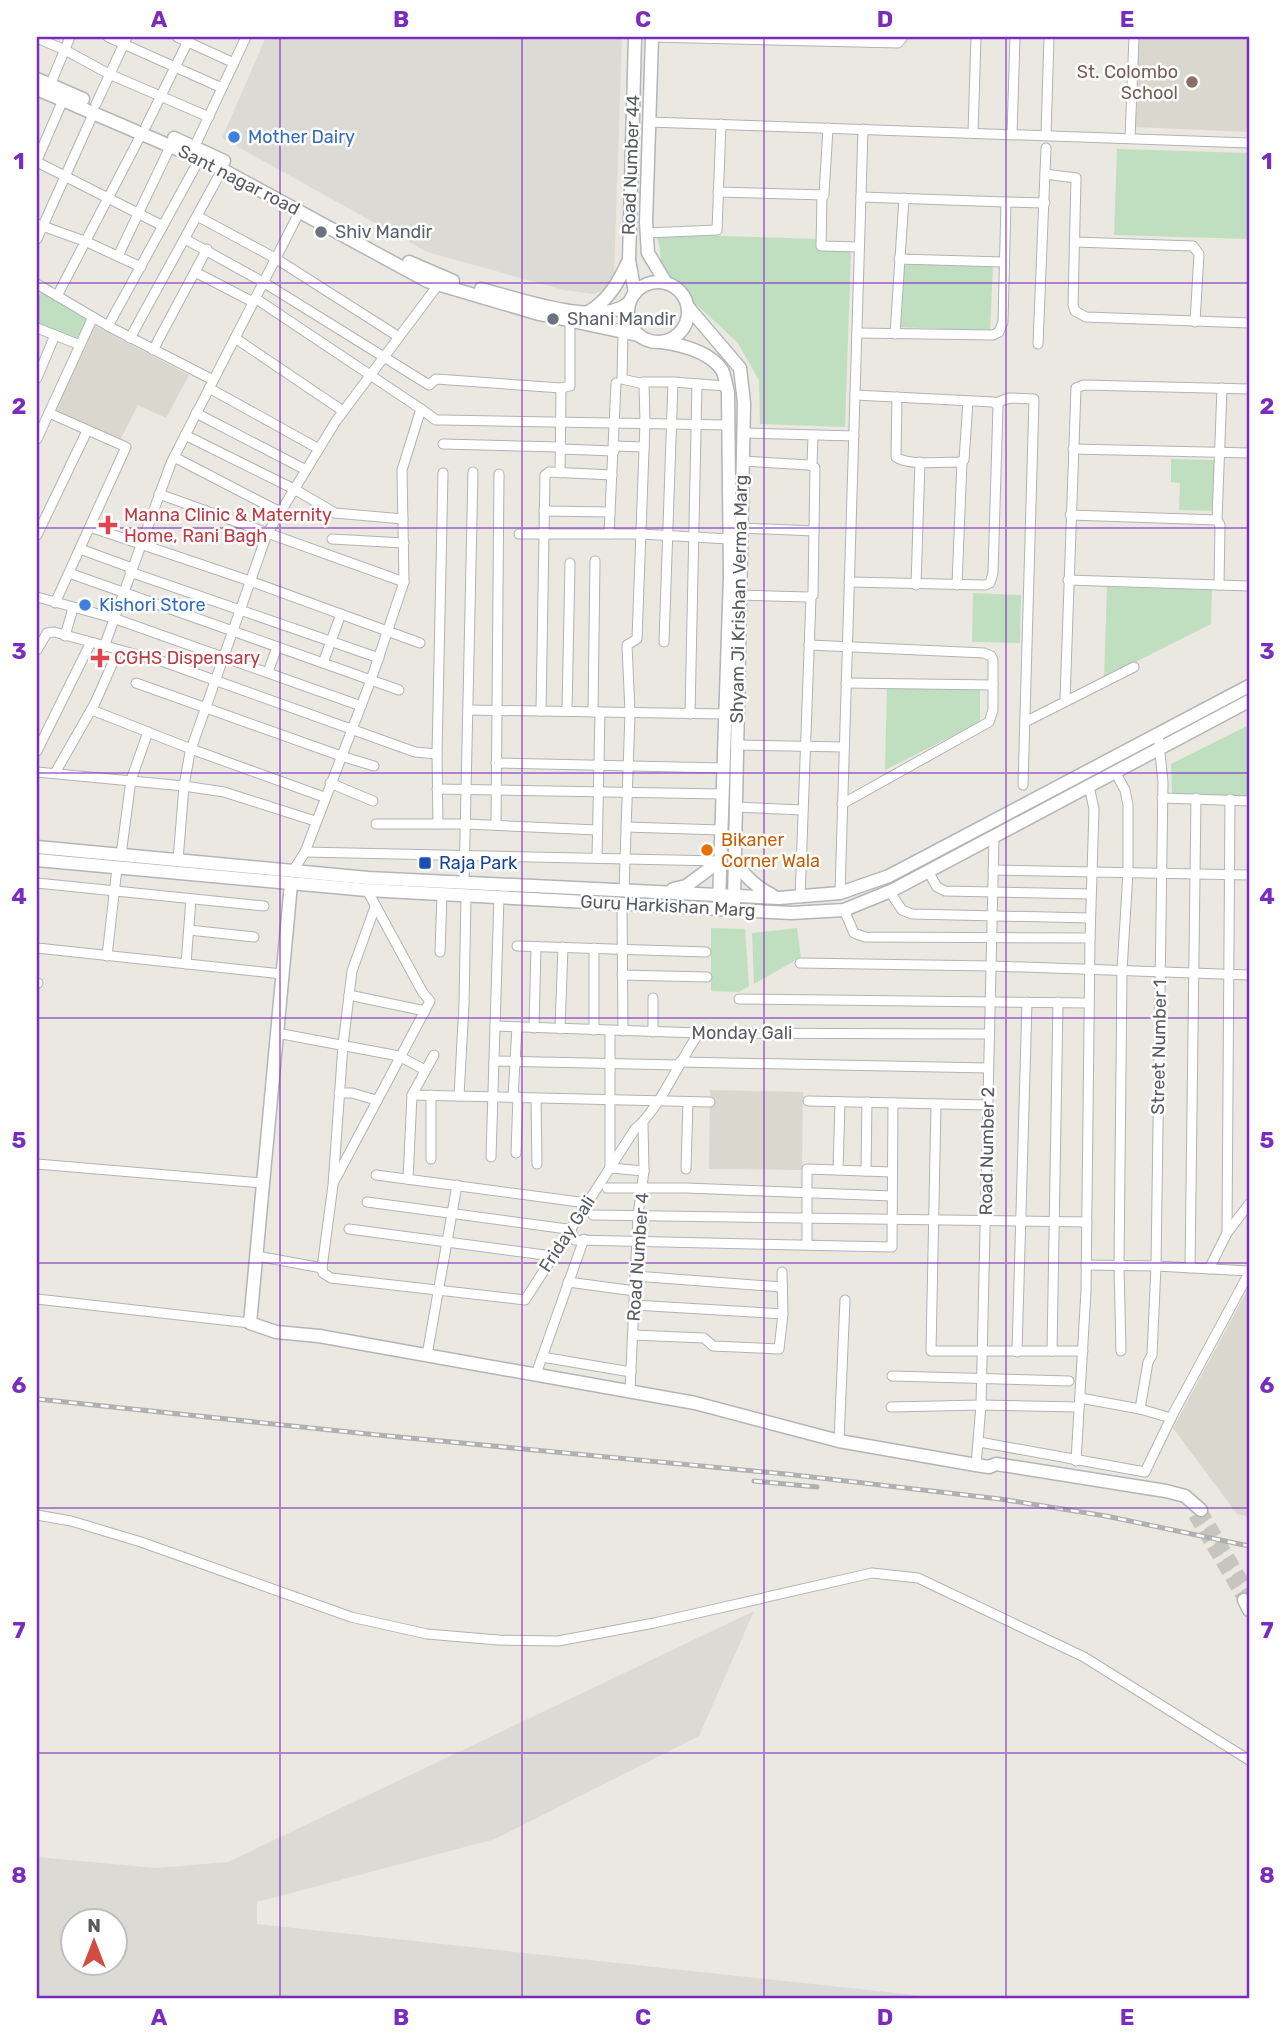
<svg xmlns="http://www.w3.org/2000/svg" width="1286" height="2036" viewBox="0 0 1286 2036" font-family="Rubik,sans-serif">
	<rect width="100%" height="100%" fill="#eae8e0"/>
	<g fill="#dcdad5" fill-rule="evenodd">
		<polygon points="266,37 622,37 614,277 605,290 593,294 564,290 427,252 222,138"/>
		<path d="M754 1611 699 1736 495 1839 257 1902V1924L951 1999H37V1857L156 1868 228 1862ZM74 1920H116V1962H74Z"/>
	</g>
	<g fill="#dad7cf">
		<polygon points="1136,37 1249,37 1249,132 1134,127"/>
		<polygon points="93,325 189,375 166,418 138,405 120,440 53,412"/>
		<polygon points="710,1090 803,1092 802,1170 709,1169"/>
		<polygon points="1249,1287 1249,1517 1237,1514 1173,1428"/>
	</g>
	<g fill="#bfdfc0">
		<polygon points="1117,149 1249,153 1249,239 1114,235"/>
		<polygon points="656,234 819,239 819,247 851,249 845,427 760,424 759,380 737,342 661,272 660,248"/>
		<polygon points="901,263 993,267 990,331 898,327"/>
		<polygon points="43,289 91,317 78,343 37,325 37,299"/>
		<polygon points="1171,459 1216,460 1216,511 1179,510 1180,483 1171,482"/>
		<polygon points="1107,587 1212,590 1211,624 1104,678"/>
		<polygon points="973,593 1021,595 1020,643 972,642"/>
		<polygon points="887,688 980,690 980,722 885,770"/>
		<polygon points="1249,725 1249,796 1172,794 1171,764"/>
		<polygon points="711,928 745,929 749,986 739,992 711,991"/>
		<polygon points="797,928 801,957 754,984 752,933"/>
	</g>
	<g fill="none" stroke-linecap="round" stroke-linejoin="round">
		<g stroke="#c6c5c0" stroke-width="12" stroke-dasharray="12 6" stroke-linecap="butt">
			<polyline points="1201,1510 1249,1592"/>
			<polyline points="1194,1515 1244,1600"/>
		</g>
		<defs>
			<g id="street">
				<polyline points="108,37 222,88"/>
				<polyline points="177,37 234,63"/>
				<polyline points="652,37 898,43 903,37"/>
				<polyline points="37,38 65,50 109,74 209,117"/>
				<polyline points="48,90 70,37"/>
				<polyline points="96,104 127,37"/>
				<polyline points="649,122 1249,143"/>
				<polyline points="146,126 190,37"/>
				<polyline points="973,133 976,37"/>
				<polyline points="1012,134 1015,37"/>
				<polyline points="1046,135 1049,37"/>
				<polyline points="1130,138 1134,37"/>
				<polyline points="192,152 246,37"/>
				<polyline points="37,160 63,100"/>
				<polyline points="37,162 163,226"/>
				<polyline points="1045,174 1076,178 1073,305 1075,311 1086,317 1249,323"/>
				<polyline points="718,192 824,195 828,128"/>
				<polyline points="822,196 821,246 859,247"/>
				<polyline points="1006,202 1045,203"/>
				<polyline points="197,216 275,258 399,337"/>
				<polyline points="37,224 87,242 141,267"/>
				<polyline points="646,233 717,230 721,124"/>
				<polyline points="37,239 94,112"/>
				<polyline points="185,239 263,282 429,385 436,379 561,388 570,386 570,321"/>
				<polyline points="1075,242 1193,246 1199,254 1195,322"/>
				<polyline points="118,256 171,145"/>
				<polyline points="899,259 1004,262"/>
				<polyline points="195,272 253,302"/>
				<polyline points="37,284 108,326 213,380"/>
				<polyline points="57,296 142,133"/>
				<polyline points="255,298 421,409 402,470 404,582 371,680 305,852 293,871"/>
				<polyline points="108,326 200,158"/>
				<polyline points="37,328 80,345"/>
				<polyline points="623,332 622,379 644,384 645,423 637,639 627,645 630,712 624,891"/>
				<polyline points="857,333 993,335 999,332 1003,322 1006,202 861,197"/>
				<polyline points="895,334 904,198"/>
				<polyline points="130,338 222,170"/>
				<polyline points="235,338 343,411"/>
				<polyline points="1038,344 1046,148"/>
				<polyline points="153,350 207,249"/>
				<polyline points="37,378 55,335"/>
				<polyline points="643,382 673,382 726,386"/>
				<polyline points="209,388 319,449"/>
				<path d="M897 397 896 457C908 466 944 462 960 462L964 460 968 401"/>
				<polyline points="996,403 1009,398 1034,399 1023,785"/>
				<polyline points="421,409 436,420 443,420 728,425"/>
				<polyline points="49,413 126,447 55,603"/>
				<polyline points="196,413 306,470"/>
				<polyline points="743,433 854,436"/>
				<polyline points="185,435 294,489 335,513 403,519"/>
				<polyline points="37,439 93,317"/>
				<polyline points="443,444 560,447"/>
				<polyline points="614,446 644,447"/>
				<polyline points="560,449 614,451"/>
				<polyline points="1073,449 1249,453"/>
				<polyline points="174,457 280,512"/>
				<polyline points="812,465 813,436"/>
				<polyline points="560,473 561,388"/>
				<polyline points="159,494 404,582"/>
				<polyline points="544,511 610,512"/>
				<polyline points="1070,515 1217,520 1220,525 1219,585"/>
				<polyline points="1217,520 1222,388"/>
				<polyline points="90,527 250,581 420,643"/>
				<polyline points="741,528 814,531"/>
				<polyline points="519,534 641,534 729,539"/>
				<polyline points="609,534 616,383"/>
				<polyline points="37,535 87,431"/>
				<polyline points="332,539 404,543"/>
				<polyline points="80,549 132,568"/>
				<polyline points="130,572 379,658"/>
				<polyline points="69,573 399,690"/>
				<polyline points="1068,580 1249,586"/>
				<polyline points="849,582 985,585 990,583 993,573 998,406 993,402 855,395"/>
				<polyline points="916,585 920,462"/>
				<polyline points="957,585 962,461"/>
				<polyline points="739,595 808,597 813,595 813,592 815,468 809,465 743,461"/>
				<polyline points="37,597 113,618 361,706"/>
				<polyline points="65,636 73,608"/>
				<polyline points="664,642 673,382"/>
				<polyline points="809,645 984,653 991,656 993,660 993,710 989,722 842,804"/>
				<polyline points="104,647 171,463 300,211"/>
				<polyline points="37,650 47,633 54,632 164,662 415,752 437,754"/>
				<polyline points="323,663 341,614"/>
				<polyline points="268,672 277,647"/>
				<polyline points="136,683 341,756 374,766"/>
				<polyline points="846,683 993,685"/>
				<polyline points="1065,700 1076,388 1084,385 1249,389"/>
				<polyline points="92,710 191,749 324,797"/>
				<polyline points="468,710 725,714"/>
				<polyline points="541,711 545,475 549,472 612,475"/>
				<polyline points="567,711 570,563"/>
				<polyline points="593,712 595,561"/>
				<polyline points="690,714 697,384"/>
				<polyline points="1025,722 1134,667"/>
				<polyline points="1158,734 1163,782 1156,1266 1249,1271"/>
				<polyline points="736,745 844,747"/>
				<polyline points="37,751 90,644"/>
				<polyline points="496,763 723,768"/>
				<polyline points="37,772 184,786 224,792 315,821"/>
				<polyline points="1115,772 1125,790 1128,805 1128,873 1122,970 1119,1266 1121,1351"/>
				<polyline points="55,773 95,703 118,651"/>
				<polyline points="330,783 373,801"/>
				<polyline points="437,789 722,794"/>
				<polyline points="1162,798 1249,801"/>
				<polyline points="735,807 803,810"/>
				<polyline points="376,824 466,824 597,830"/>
				<polyline points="438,824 437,754 443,473"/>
				<polyline points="496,825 499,474"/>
				<polyline points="626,827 721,830"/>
				<polyline points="305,852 720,861"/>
				<polyline points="121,855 131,780 148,732"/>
				<polyline points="597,858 600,712"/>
				<polyline points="178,860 184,786 190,752 267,534 336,421 438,285"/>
				<polyline points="993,870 1249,875"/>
				<polyline points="928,871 937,887 945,891 1091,894"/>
				<polyline points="37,883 264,906"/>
				<polyline points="464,883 473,472"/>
				<polyline points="890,892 902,910 912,914 1090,918"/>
				<polyline points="840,893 863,129"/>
				<polyline points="800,898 811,597"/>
				<polyline points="622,904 623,1031"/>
				<path d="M375 907 352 971 343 1045 333 1185 322 1268 323 1273 331 1278 525 1300 635 1129C657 1113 681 1058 699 1033"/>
				<polyline points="844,910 854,933 865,937 1090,938"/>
				<polyline points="189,930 254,937"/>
				<polyline points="517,946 706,952"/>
				<polyline points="37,948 282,974"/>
				<polyline points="440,952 442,894"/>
				<polyline points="107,956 117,868"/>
				<polyline points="800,963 991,966 1249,975"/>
				<polyline points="186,964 191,899"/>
				<polyline points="622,975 707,977"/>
				<polyline points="37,983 38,983"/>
				<polyline points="349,995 425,1011"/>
				<polyline points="739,999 1089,1003"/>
				<polyline points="495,1026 699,1033 989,1034"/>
				<polyline points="534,1028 536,947"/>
				<polyline points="560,1029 563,947"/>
				<polyline points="594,1030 594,948"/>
				<polyline points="653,1032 653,998"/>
				<polyline points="277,1033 399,1056 425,1070"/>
				<polyline points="494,1061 678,1065"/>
				<polyline points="680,1062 988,1068"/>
				<polyline points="339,1093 352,1093 376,1100"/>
				<polyline points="412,1095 710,1102"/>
				<polyline points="459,1096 464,1004 466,896"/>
				<polyline points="513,1097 517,1027"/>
				<polyline points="536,1098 537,1164"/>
				<polyline points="808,1101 988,1105"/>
				<polyline points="936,1104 931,1351 1083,1351"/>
				<polyline points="516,1153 518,1097"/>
				<polyline points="491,1157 499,897"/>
				<polyline points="431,1159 431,1095"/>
				<polyline points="37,1164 263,1183"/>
				<polyline points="610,1166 610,1031"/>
				<polyline points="610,1168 644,1171"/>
				<polyline points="686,1169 688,1102"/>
				<polyline points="838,1170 840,1102"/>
				<polyline points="866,1171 867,1102"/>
				<polyline points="376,1175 587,1203"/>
				<polyline points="408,1179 412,1095 434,1055"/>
				<polyline points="335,1180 430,1001 423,993 367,890"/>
				<polyline points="607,1188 686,1188 892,1196"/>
				<polyline points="367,1202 567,1229 572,1232 572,1238 575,1240 892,1247 893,1103"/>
				<polyline points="593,1215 1087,1222"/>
				<polyline points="349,1229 552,1256"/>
				<polyline points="1227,1233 1230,799"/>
				<polyline points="807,1244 807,1169 892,1172"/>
				<polyline points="257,1256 322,1268"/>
				<polyline points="1086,1265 1156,1266 1152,1355 1148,1362 1140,1409"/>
				<polyline points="1190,1268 1196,798"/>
				<polyline points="1209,1269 1227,1233 1249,1204"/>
				<polyline points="635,1276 782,1287"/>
				<polyline points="568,1282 635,1291"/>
				<polyline points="37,1299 250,1323"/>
				<polyline points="634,1305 783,1314"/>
				<polyline points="633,1335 704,1338 713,1346 779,1349 783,1314 782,1272"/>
				<polyline points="1052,1351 1058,1002"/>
				<polyline points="1017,1352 1027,1002"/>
				<polyline points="427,1355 457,1185"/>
				<polyline points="542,1357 631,1372"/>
				<polyline points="536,1374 584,1239"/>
				<polyline points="892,1376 1069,1381"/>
				<polyline points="630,1391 638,1215 644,1171 643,1124"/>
				<polyline points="1080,1398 1140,1409 1171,1418"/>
				<polyline points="891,1407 981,1405 1079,1407"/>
				<polyline points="839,1441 845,1300"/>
				<polyline points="979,1442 1145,1472 1173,1414 1249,1273"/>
				<polyline points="1076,1461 1086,1291 1090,938 1094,809 1089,786"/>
				<polyline points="976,1465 981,1405 994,837"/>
				<polyline points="37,1515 71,1521 141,1542 351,1617 427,1634 498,1640 558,1641 654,1623 872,1573 918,1578 1084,1657 1249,1760"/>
			</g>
			<g id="secondary">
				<polyline points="652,37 646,222 648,253 666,283"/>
				<polyline points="37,79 83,99"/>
				<polyline points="37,89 212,164 427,281 539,314 638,335"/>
				<polyline points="174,138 224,161"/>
				<polyline points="409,262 453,281"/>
				<circle cx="658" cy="312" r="30"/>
				<path d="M481 289C517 298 598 328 629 303"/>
				<polyline points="635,293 629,260 635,37"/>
				<polyline points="688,307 740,368 744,403 734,903"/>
				<path d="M587 313C609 300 618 283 629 260"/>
				<path d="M662 342C682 345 710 352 722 370 725 375 726 386 728 392L730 576 719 902"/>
				<polyline points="37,847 368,878 779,898 840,893 889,876 1249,686"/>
				<polyline points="37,860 367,890 791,913 844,910 893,890 1249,701"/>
				<path d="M735 862C746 877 756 887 772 895"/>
				<polyline points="291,884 250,1323 276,1332 319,1336 695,1403 839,1441 976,1465 989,1467 996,1464 1166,1491 1185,1496 1201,1510"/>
				<polyline points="673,889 686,886 720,861"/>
				<polyline points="1244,1600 1249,1610"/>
			</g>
		</defs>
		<use href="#street" stroke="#b1b3b6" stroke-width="11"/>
		<use href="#secondary" stroke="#b2b5b9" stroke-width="15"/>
		<use href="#street" stroke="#fff" stroke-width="9"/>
		<use href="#secondary" stroke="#fff" stroke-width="12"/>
		<defs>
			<g id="rail">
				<polyline points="37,1399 378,1435 786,1474 1000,1499 1106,1516 1249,1546"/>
				<polyline points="754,1481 817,1487"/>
			</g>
		</defs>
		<use href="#rail" stroke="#afb0b0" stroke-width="5"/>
		<use href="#rail" stroke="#fff" stroke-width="2.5" stroke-dasharray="8" stroke-linecap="butt"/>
	</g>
	<path fill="none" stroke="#7b2cbf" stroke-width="2" stroke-opacity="0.55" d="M280 37V1999M522 37V1999M764 37V1999M1006 37V1999M37 283H1249M37 528H1249M37 773H1249M37 1018H1249M37 1263H1249M37 1508H1249M37 1753H1249"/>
	<circle fill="#8d6e63" stroke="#fff" stroke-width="2.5" cx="1192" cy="82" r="7"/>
	<g fill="#3f7fe0" stroke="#fff" stroke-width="2.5">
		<circle cx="234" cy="137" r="7"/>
		<circle cx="85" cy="605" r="7"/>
	</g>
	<g fill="#6b7280" stroke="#fff" stroke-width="2.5">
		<circle cx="321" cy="232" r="7"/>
		<circle cx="553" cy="319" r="7"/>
	</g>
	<g fill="#e0444e" stroke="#fff" stroke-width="2.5">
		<path d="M104.5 514.5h7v7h7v7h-7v7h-7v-7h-7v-7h7z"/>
		<path d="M96.5 647.5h7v7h7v7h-7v7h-7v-7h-7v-7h7z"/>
	</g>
	<circle fill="#e8710a" stroke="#fff" stroke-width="2.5" cx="707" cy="850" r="7"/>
	<rect fill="#1a4fb4" stroke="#fff" stroke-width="2.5" x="418" y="856" width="14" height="14" rx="3.5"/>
	<g text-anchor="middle" stroke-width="5" stroke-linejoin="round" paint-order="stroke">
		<g font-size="18" fill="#785e54" stroke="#fff" text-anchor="end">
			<text x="1178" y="78">St. Colombo<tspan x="1178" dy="21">School</tspan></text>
		</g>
		<g font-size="18" fill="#366cbe" stroke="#fff" text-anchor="start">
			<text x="248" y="143">Mother Dairy</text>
			<text x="99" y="611">Kishori Store</text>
		</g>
		<g font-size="18" fill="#595c5f" stroke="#fff">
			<text transform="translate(631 165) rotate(-88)" y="6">Road Number 44</text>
			<text transform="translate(239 180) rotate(27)" y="6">Sant nagar road</text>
			<text transform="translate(739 599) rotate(-89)" y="6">Shyam Ji Krishan Verma Marg</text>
			<text transform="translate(668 906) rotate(3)" y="6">Guru Harkishan Marg</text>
			<text x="742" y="1039">Monday Gali</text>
			<text transform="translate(1159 1047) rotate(-89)" y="6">Street Number 1</text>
			<text transform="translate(987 1151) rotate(-89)" y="6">Road Number 2</text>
			<text transform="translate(567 1234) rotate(-57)" y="6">Friday Gali</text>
			<text transform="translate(638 1257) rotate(-86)" y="6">Road Number 4</text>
		</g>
		<g font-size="18" fill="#5b616d" stroke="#fff" text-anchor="start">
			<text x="335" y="238">Shiv Mandir</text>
			<text x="567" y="325">Shani Mandir</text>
		</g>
		<g font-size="18" fill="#be3a42" stroke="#fff" text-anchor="start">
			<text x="124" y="521">Manna Clinic &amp; Maternity<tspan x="124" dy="21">Home, Rani Bagh</tspan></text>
			<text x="114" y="664">CGHS Dispensary</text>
		</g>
		<g font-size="18" fill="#c56008" stroke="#fff" text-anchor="start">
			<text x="721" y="846">Bikaner<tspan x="721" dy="21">Corner Wala</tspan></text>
		</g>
		<g font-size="18" fill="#164399" stroke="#fff" text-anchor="start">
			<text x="439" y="869">Raja Park</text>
		</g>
	</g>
	<rect width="1286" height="2036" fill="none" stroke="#ffffff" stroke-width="77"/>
	<g transform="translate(94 1942)"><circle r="33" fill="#ffffff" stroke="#bdbebf" stroke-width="2"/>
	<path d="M0-5L12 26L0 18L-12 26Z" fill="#d14e3f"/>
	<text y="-10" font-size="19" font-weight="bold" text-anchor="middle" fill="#595c5f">N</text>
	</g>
	<rect x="38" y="38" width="1210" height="1959" fill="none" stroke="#7b2cbf" stroke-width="2.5"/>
	<g font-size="23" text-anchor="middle" font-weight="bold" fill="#7b2cbf">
		<text x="159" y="27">A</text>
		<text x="401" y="27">B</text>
		<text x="643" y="27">C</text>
		<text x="885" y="27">D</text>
		<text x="1127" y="27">E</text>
		<text x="19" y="169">1</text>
		<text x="1267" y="169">1</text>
		<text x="19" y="414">2</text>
		<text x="1267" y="414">2</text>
		<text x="19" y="659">3</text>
		<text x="1267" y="659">3</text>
		<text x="19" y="904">4</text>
		<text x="1267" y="904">4</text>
		<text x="19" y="1148">5</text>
		<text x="1267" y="1148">5</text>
		<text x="19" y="1393">6</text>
		<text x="1267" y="1393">6</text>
		<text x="19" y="1638">7</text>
		<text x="1267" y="1638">7</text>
		<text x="19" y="1883">8</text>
		<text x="1267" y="1883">8</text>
		<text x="159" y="2025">A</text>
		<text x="401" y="2025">B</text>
		<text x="643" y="2025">C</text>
		<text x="885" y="2025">D</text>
		<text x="1127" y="2025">E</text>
	</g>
</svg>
